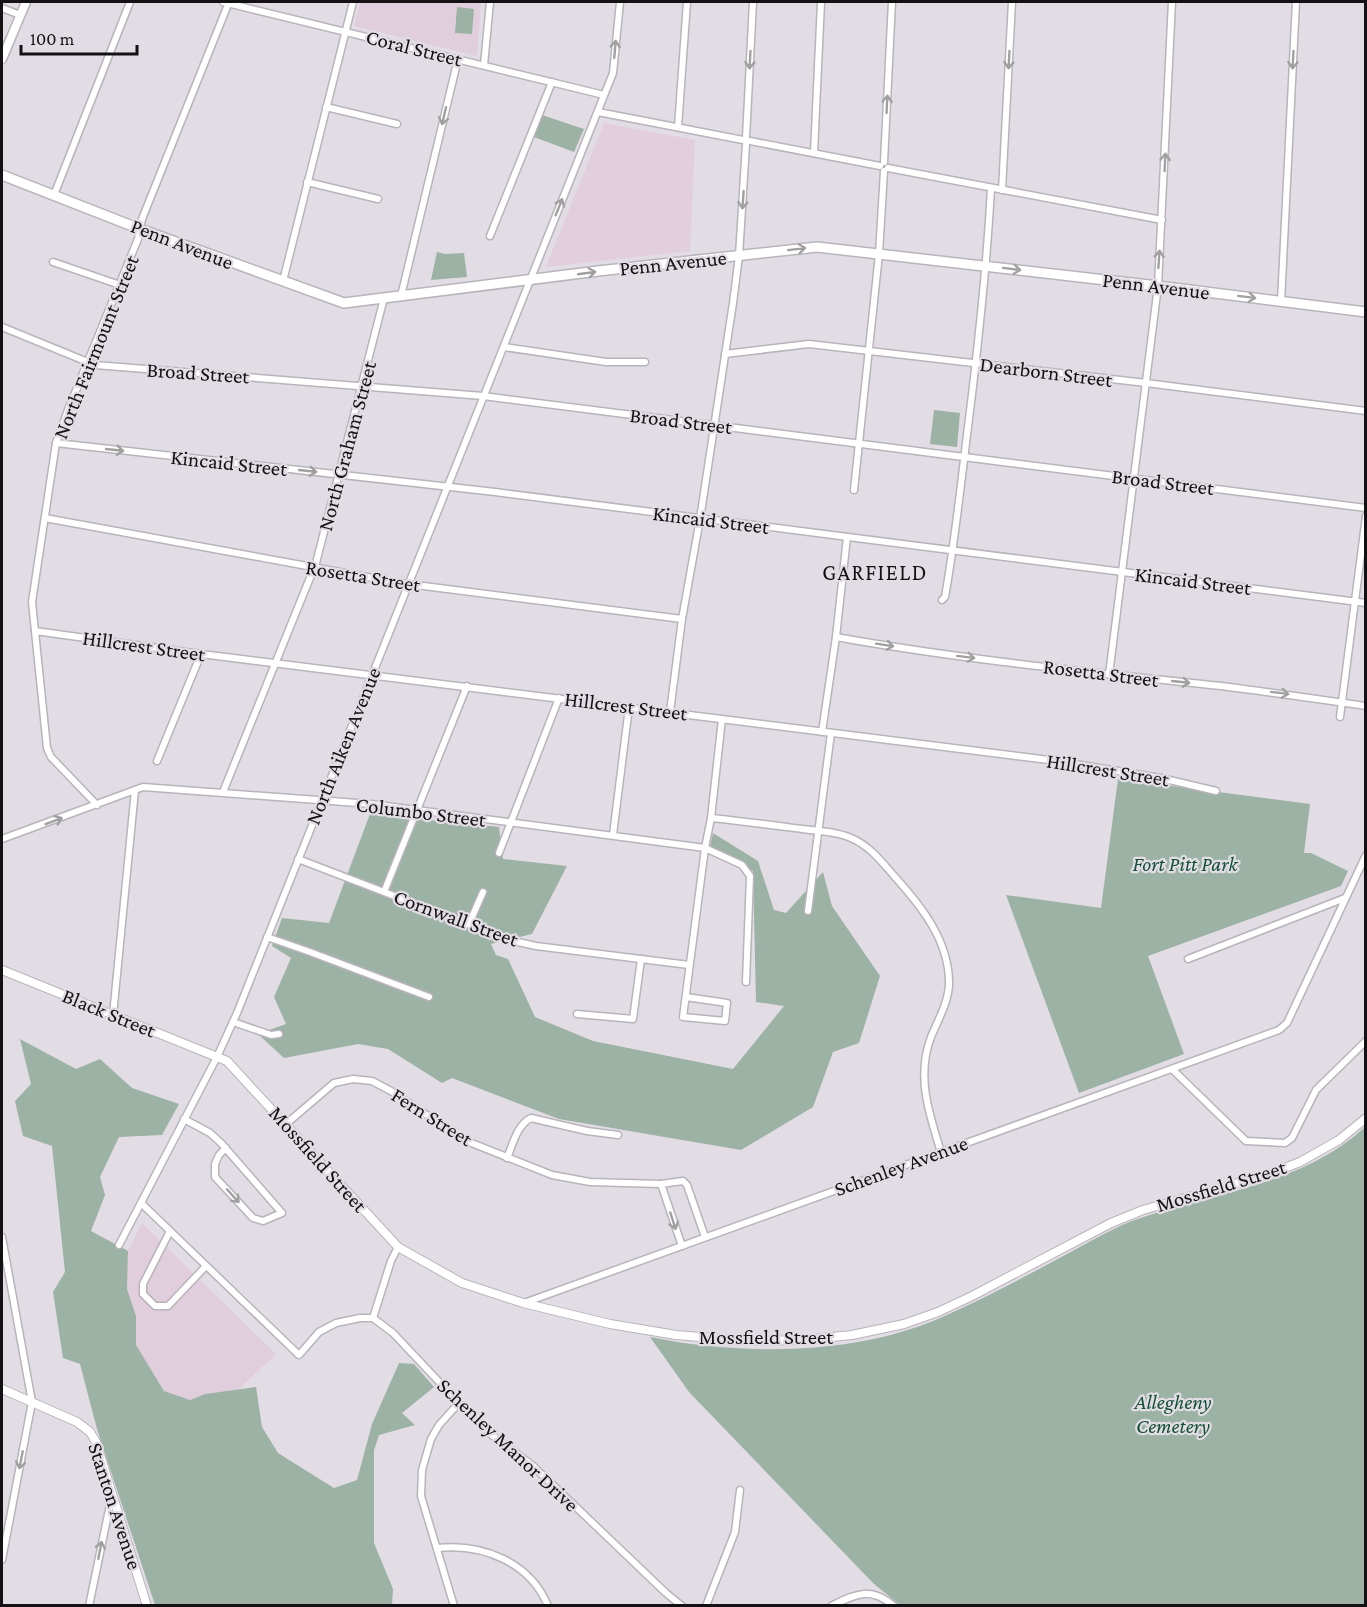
<svg xmlns="http://www.w3.org/2000/svg" width="1367" height="1607" viewBox="0 0 1367 1607" font-family="'Crimson Pro',serif">
	<rect width="100%" height="100%" fill="#e2dce4"/>
	<g fill="#e1cedd">
		<polygon points="360,2 481,2 477,56 354,26"/>
		<polygon points="142,1223 276,1354 239,1389 205,1394 190,1400 164,1391 136,1345 136,1316 127,1289 128,1251"/>
	</g>
	<polygon fill="#e2cedc" points="604,123 695,140 690,251 546,267"/>
	<g fill="#9cb2a5">
		<polygon points="457,7 474,9 472,34 455,33"/>
		<polygon points="542,115 584,129 574,152 534,137"/>
		<polygon points="437,252 445,254 464,253 467,277 431,280"/>
		<polygon points="934,410 960,413 957,447 930,444"/>
		<polygon points="1118,779 1310,804 1304,853 1311,853 1348,871 1341,886 1148,956 1184,1054 1079,1093 1006,895 1101,908"/>
		<polygon points="370,814 499,827 503,859 567,866 532,934 491,944 496,955 508,959 535,1017 593,1041 733,1069 784,1006 756,1002 753,871 710,847 713,833 758,861 774,910 786,913 823,872 832,906 880,976 859,1043 833,1052 813,1107 741,1150 559,1119 452,1078 442,1083 388,1049 358,1044 284,1058 258,1034 286,1024 274,997 291,958 272,946 282,918 329,923"/>
		<polygon points="20,1039 76,1069 100,1059 132,1088 179,1104 162,1135 119,1137 100,1177 105,1195 91,1231 128,1251 127,1289 136,1316 136,1345 164,1391 190,1400 205,1394 256,1387 262,1427 278,1453 334,1488 357,1480 372,1424 399,1363 414,1364 434,1387 402,1413 415,1425 379,1435 374,1450 374,1543 393,1589 392,1605 155,1605 97,1429 80,1364 63,1358 53,1292 65,1272 52,1146 23,1136 15,1101 31,1084"/>
		<path d="M1365 1127V1605H900L873 1583 689 1392 650 1337C743 1356 861 1356 949 1314 989 1296 1028 1275 1067 1254 1088 1243 1109 1230 1132 1221 1210 1193 1301 1186 1365 1127Z"/>
	</g>
	<g fill="none" stroke-linecap="round" stroke-linejoin="round">
		<defs>
			<g id="minor">
				<polyline points="223,2 604,95"/>
				<polyline points="2,8 20,15"/>
				<polyline points="484,65 490,2"/>
				<polyline points="326,107 397,124"/>
				<polyline points="598,112 743,140"/>
				<polyline points="678,127 687,2"/>
				<polyline points="746,138 753,2"/>
				<polyline points="750,141 880,166"/>
				<polyline points="814,153 821,2"/>
				<polyline points="884,162 892,2"/>
				<polyline points="888,168 1162,220"/>
				<polyline points="307,182 378,199"/>
				<polyline points="1002,190 1012,2"/>
				<polyline points="54,195 130,2"/>
				<polyline points="490,236 552,82"/>
				<polyline points="53,262 120,285"/>
				<polyline points="283,281 353,2"/>
				<polyline points="401,296 458,59"/>
				<polyline points="1281,302 1296,2"/>
				<polyline points="2,327 95,365 483,396 1366,508"/>
				<polyline points="504,347 606,362 645,362"/>
				<polyline points="725,354 809,344 1146,383 1366,411"/>
				<polyline points="56,443 495,492 1366,603"/>
				<polyline points="854,490 879,254 884,171"/>
				<polyline points="45,518 400,583 682,619"/>
				<path d="M942 600 945 597C956 535 962 473 970 411 979 337 987 263 991 188"/>
				<polyline points="35,631 201,654 1057,761 1161,778 1216,791"/>
				<path d="M836 637C964 660 1092 672 1221 686 1269 692 1317 699 1366 706"/>
				<polyline points="1109,675 1158,286 1172,2"/>
				<polyline points="670,712 682,619 700,519 733,303 739,256 746,144"/>
				<polyline points="1340,717 1366,516"/>
				<polyline points="822,732 836,637 847,537"/>
				<polyline points="157,761 201,654"/>
				<polyline points="223,792 316,563 384,298"/>
				<polyline points="97,805 51,757 47,748 32,602 56,443 68,410 138,239 142,219 229,2"/>
				<path d="M711 818C741 821 771 825 802 829 817 831 836 831 851 838 870 846 882 862 895 877 922 907 950 942 949 985 948 1003 938 1020 931 1037 916 1076 929 1114 941 1152"/>
				<polyline points="613,835 629,707"/>
				<polyline points="2,839 143,787 371,804 705,848 742,865 750,876 746,982"/>
				<polyline points="499,853 559,698"/>
				<polyline points="298,859 509,940 536,946 689,965"/>
				<polyline points="384,892 467,686"/>
				<polyline points="808,911 831,733"/>
				<polyline points="469,924 483,892"/>
				<polyline points="267,937 310,952 429,997"/>
				<polyline points="1188,959 1345,898"/>
				<polyline points="686,997 727,1003 725,1021 683,1017 705,848 711,818 722,719"/>
				<polyline points="577,1014 633,1019 641,959"/>
				<polyline points="113,1015 135,790"/>
				<polyline points="233,1022 271,1035 279,1034"/>
				<polyline points="1172,1069 1246,1141 1285,1143 1292,1138 1316,1090 1366,1041"/>
				<polyline points="184,1119 210,1133 221,1143 282,1213 263,1221 253,1218 215,1177 215,1164 219,1155 226,1148"/>
				<polyline points="286,1124 334,1083 353,1079 372,1081 391,1091 464,1140 552,1175 590,1182 661,1184"/>
				<path d="M507 1158C513 1144 517 1125 531 1118L587 1131 618 1135"/>
				<polyline points="141,1203 299,1355 319,1332 336,1323 360,1318 373,1318 393,1333 459,1403 493,1436 532,1465 666,1593 682,1606"/>
				<polyline points="170,1231 143,1284 143,1294 155,1306 168,1306 206,1266"/>
				<polyline points="2,1237 32,1402 2,1560"/>
				<polyline points="119,1245 217,1057 237,1013 613,73 620,2"/>
				<polyline points="682,1246 661,1184 683,1181 687,1185 705,1237"/>
				<polyline points="524,1303 1279,1030 1287,1023 1366,855"/>
				<polyline points="373,1318 391,1261 398,1247"/>
				<path d="M437 1548C482 1543 530 1562 548 1606"/>
				<polyline points="89,1606 112,1495"/>
				<polyline points="454,1606 421,1496 422,1470 431,1439 439,1425 459,1403"/>
				<polyline points="706,1606 735,1532 740,1490"/>
				<path d="M831 1606C856 1594 870 1586 894 1606"/>
			</g>
			<g id="tertiary">
				<polyline points="2,970 227,1061 398,1247 462,1283 523,1303 610,1324 676,1335 748,1341 801,1340 852,1335 904,1324 938,1312 972,1296 1111,1223 1143,1210 1272,1173 1300,1162 1339,1140 1366,1118"/>
				<polyline points="2,1389 77,1422 90,1432 96,1442 147,1606"/>
			</g>
			<polyline id="secondary" points="2,59 26,2"/>
			<polyline id="primary" points="2,175 140,229 344,303 598,271 817,247 1158,286 1366,312"/>
		</defs>
		<use href="#minor" stroke="#b9b3bb" stroke-width="9"/>
		<use href="#tertiary" stroke="#b9b3bb" stroke-width="10"/>
		<use href="#secondary" stroke="#b9b3bb" stroke-width="11"/>
		<use href="#primary" stroke="#b9b3bb" stroke-width="12"/>
		<use href="#minor" stroke="#fff" stroke-width="6"/>
		<use href="#tertiary" stroke="#fff" stroke-width="8"/>
		<use href="#secondary" stroke="#fff" stroke-width="8"/>
		<use href="#primary" stroke="#fff" stroke-width="9"/>
	</g>
	<defs><path id="oneway-shaft" d="M-6 0H5M1.5-3L5.5 0L1.5 3" fill="none" stroke-width="1.6" stroke-linecap="round" stroke-linejoin="round" transform="scale(1.5)"/></defs>
	<g stroke="#a1a0a1">
		<use href="#oneway-shaft" transform="translate(615 49) rotate(-85)"/>
		<use href="#oneway-shaft" transform="translate(750 60) rotate(93)"/>
		<use href="#oneway-shaft" transform="translate(1009 60) rotate(93)"/>
		<use href="#oneway-shaft" transform="translate(1293 60) rotate(93)"/>
		<use href="#oneway-shaft" transform="translate(887 104) rotate(-87)"/>
		<use href="#oneway-shaft" transform="translate(444 116) rotate(103)"/>
		<use href="#oneway-shaft" transform="translate(1165 162) rotate(-87)"/>
		<use href="#oneway-shaft" transform="translate(743 200) rotate(94)"/>
		<use href="#oneway-shaft" transform="translate(559 207) rotate(-68)"/>
		<use href="#oneway-shaft" transform="translate(797 249) rotate(-7)"/>
		<use href="#oneway-shaft" transform="translate(1159 259) rotate(-86)"/>
		<use href="#oneway-shaft" transform="translate(1012 269) rotate(7)"/>
		<use href="#oneway-shaft" transform="translate(587 273) rotate(-8)"/>
		<use href="#oneway-shaft" transform="translate(1247 297) rotate(7)"/>
		<use href="#oneway-shaft" transform="translate(115 450) rotate(6)"/>
		<use href="#oneway-shaft" transform="translate(308 471) rotate(6)"/>
		<use href="#oneway-shaft" transform="translate(885 645) rotate(9)"/>
		<use href="#oneway-shaft" transform="translate(966 657) rotate(7)"/>
		<use href="#oneway-shaft" transform="translate(1181 682) rotate(6)"/>
		<use href="#oneway-shaft" transform="translate(1280 693) rotate(7)"/>
		<use href="#oneway-shaft" transform="translate(54 821) rotate(-21)"/>
		<use href="#oneway-shaft" transform="translate(233 1196) rotate(48)"/>
		<use href="#oneway-shaft" transform="translate(673 1221) rotate(72)"/>
		<use href="#oneway-shaft" transform="translate(21 1460) rotate(101)"/>
		<use href="#oneway-shaft" transform="translate(100 1550) rotate(-79)"/>
	</g>
	<g text-anchor="middle" stroke-width="4.5" stroke-linejoin="round" paint-order="stroke">
		<g font-size="21" fill="#131114" stroke="#e2dce4">
			<text transform="translate(414 48) rotate(14)" y="7">Coral Street</text>
			<text transform="translate(182 244) rotate(21)" y="7">Penn Avenue</text>
			<text transform="translate(673 263) rotate(-6)" y="7">Penn Avenue</text>
			<text transform="translate(1156 286) rotate(7)" y="7">Penn Avenue</text>
			<text transform="translate(96 347) rotate(-68)" y="7">North Fairmount Street</text>
			<text transform="translate(1046 372) rotate(7)" y="7">Dearborn Street</text>
			<text transform="translate(198 373) rotate(4)" y="7">Broad Street</text>
			<text transform="translate(681 421) rotate(7)" y="7">Broad Street</text>
			<text transform="translate(347 446) rotate(-75)" y="7">North Graham Street</text>
			<text transform="translate(229 463) rotate(6)" y="7">Kincaid Street</text>
			<text transform="translate(1163 482) rotate(7)" y="7">Broad Street</text>
			<text transform="translate(711 520) rotate(7)" y="7">Kincaid Street</text>
			<text transform="translate(363 576) rotate(9)" y="7">Rosetta Street</text>
			<text transform="translate(1193 581) rotate(7)" y="7">Kincaid Street</text>
			<text transform="translate(144 646) rotate(8)" y="7">Hillcrest Street</text>
			<text transform="translate(1101 673) rotate(7)" y="7">Rosetta Street</text>
			<text transform="translate(626 706) rotate(7)" y="7">Hillcrest Street</text>
			<text transform="translate(343 746) rotate(-68)" y="7">North Aiken Avenue</text>
			<text transform="translate(1108 770) rotate(9)" y="7">Hillcrest Street</text>
			<text transform="translate(421 812) rotate(7)" y="7">Columbo Street</text>
			<text transform="translate(456 918) rotate(20)" y="7">Cornwall Street</text>
			<text transform="translate(109 1013) rotate(22)" y="7">Black Street</text>
			<text transform="translate(432 1117) rotate(32)" y="7">Fern Street</text>
			<text transform="translate(318 1159) rotate(48)" y="7">Mossfield Street</text>
			<text transform="translate(901 1166) rotate(-20)" y="7">Schenley Avenue</text>
			<text transform="translate(1221 1186) rotate(-17)" y="7">Mossfield Street</text>
			<text x="766" y="1344">Mossfield Street</text>
			<text transform="translate(508 1445) rotate(43)" y="7">Schenley Manor Drive</text>
			<text transform="translate(115 1506) rotate(72)" y="7">Stanton Avenue</text>
		</g>
		<g font-size="21" font-style="italic" fill="#135135" stroke="#e2dce4">
			<text x="1185" y="871">Fort Pitt Park</text>
			<text x="1173" y="1409">Allegheny<tspan x="1173" dy="24">Cemetery</tspan></text>
		</g>
		<g font-size="22" letter-spacing="1.5" fill="#131114" stroke="#e2dce4">
			<text x="875" y="580">GARFIELD</text>
		</g>
	</g>
	<rect width="1367" height="1607" fill="none" stroke="#131114" stroke-width="6"/>
	<path d="M21 45v9h116v-9" fill="none" stroke="#131114" stroke-width="3"/>
	<text x="30" y="45" font-size="18" fill="#131114" stroke="#e2dce4" stroke-width="4.5" paint-order="stroke">100 m</text>
</svg>
